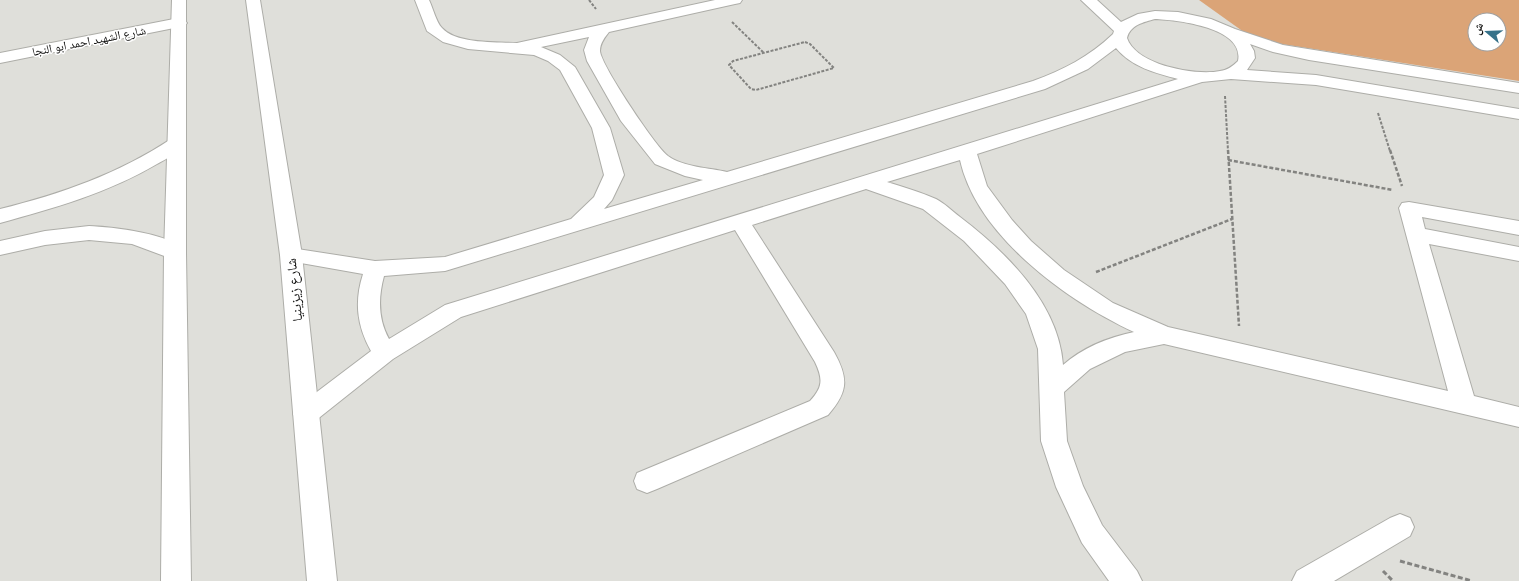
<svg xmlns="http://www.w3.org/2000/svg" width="1519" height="581" viewBox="0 0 1519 581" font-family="Roboto,'Noto Naskh Arabic',sans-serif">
	<rect width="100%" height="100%" fill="#dfdfda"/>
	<path fill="#dba477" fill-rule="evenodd" d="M1199 0H1519V81L1255 40ZM1475 20H1499V44H1475Z"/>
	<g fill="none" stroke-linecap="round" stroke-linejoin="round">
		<defs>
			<g id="minor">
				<path d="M415 0H429C433 8 436 22 442 28 456 44 497 42 517 43L715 0H742L740 3 735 4 609 32C605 37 600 43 600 51 601 65 655 146 668 156 683 167 710 168 727 172L1033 81C1063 70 1089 57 1113 34L1114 31 1081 0H1097L1121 22 1138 14 1155 11 1178 12 1211 19 1235 29 1283 45 1519 83V93L1309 60 1273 52 1250 44 1254 51 1255 58 1247 70 1316 75 1519 109V119L1316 85 1231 79 1202 82 977 154 987 186 1012 220 1031 241 1064 270 1113 303 1168 327 1448 391 1399 208 1402 203 1409 202 1519 221V235L1422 217 1425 229 1519 247V261L1429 244 1474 396 1519 407V427L1164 344 1125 352 1090 369 1064 392 1067 441 1083 486 1102 525 1137 571 1142 581H1109L1082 543 1056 487 1041 441 1038 349 1026 314 1005 284 964 241 923 209 866 189 752 225 834 352C849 379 848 392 828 415L657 489 647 493 637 489 634 481 637 473 810 401C823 387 823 379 815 362L735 230 461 317 393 359 315 421 306 424 297 421 293 414 297 407 371 351C357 326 354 302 363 274L284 260 280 255 284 250 291 248 375 261 445 257 571 219 594 197 604 175 592 128 560 70 548 61 534 55 468 49 443 42 427 31ZM1155 19C1176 20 1245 27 1238 61 1233 66 1228 70 1220 71 1195 76 1136 65 1127 38 1130 25 1144 22 1155 19ZM589 37 584 50 587 61 621 121 655 164 685 176 703 180 604 209 612 200 624 175 610 128 575 67 560 55 541 47ZM1116 48C1132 67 1155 73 1178 79L445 305 389 339C378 319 378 298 384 276L445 271 1045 89 1088 69ZM960 160C977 236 1067 301 1134 332 1109 337 1082 348 1063 365 1059 304 1006 252 960 217 952 211 944 203 936 199 920 192 903 187 887 182Z"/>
				<polygon points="179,18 184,20 187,23 184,26 0,63 0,53"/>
				<path d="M177 138 183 139 186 143C180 152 166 159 157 164 108 193 54 208 0 223V209C61 194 118 174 171 139Z"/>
				<path d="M89 226C111 227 174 233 186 253L182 258 175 260 132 244 89 240 45 245 0 255V241L45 231Z"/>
				<polygon points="1400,514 1410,518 1414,527 1410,536 1334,581 1292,581 1297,571 1390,518"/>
			</g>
			<g id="major">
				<polygon points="172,0 186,0 186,253 191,581 161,581 164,253"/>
				<polygon points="246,0 260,0 302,255 337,581 307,581 280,255"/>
			</g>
		</defs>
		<use href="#minor" stroke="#adada8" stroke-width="2"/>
		<use href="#major" stroke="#adada8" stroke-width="2"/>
		<g stroke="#838380" stroke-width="2" stroke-dasharray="3 1.5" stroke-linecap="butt">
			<polyline points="589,0 596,9"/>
			<polyline points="732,22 764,53"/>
			<polygon points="805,42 810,44 834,68 756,90 751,89 729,65 733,61"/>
			<polyline points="1225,96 1228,151"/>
			<polyline points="1378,113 1390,151"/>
		</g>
		<g stroke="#838380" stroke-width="2.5" stroke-dasharray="4 2" stroke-linecap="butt">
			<polyline points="1228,150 1239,326"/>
			<polyline points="1390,150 1402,186"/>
			<polyline points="1228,160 1393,190"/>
			<polyline points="1096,272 1232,219"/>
		</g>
		<g stroke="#838380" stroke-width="3" stroke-dasharray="5 2.5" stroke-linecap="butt">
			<polyline points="1400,561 1472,581"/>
			<polyline points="1383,571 1393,581"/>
		</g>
		<use href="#minor" fill="#fff" fill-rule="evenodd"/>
		<use href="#major" fill="#fff" fill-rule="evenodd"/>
	</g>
	<g text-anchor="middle" stroke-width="3" stroke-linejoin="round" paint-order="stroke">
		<g font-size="12" fill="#0f0f0e" stroke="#fff">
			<text transform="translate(89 41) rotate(-11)" y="4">شارع الشهيد احمد ابو النجا</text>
		</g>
		<g font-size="14" fill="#0f0f0e" stroke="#fff">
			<text transform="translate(294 290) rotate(-96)" y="5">شارع زيزينيا</text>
		</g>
	</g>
	<g transform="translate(1487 32) rotate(289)"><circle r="19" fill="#ffffff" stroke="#9f9f9f"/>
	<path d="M0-3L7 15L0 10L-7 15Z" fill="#37728a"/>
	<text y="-6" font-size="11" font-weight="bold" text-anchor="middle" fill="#0f0f0e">ش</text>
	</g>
</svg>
